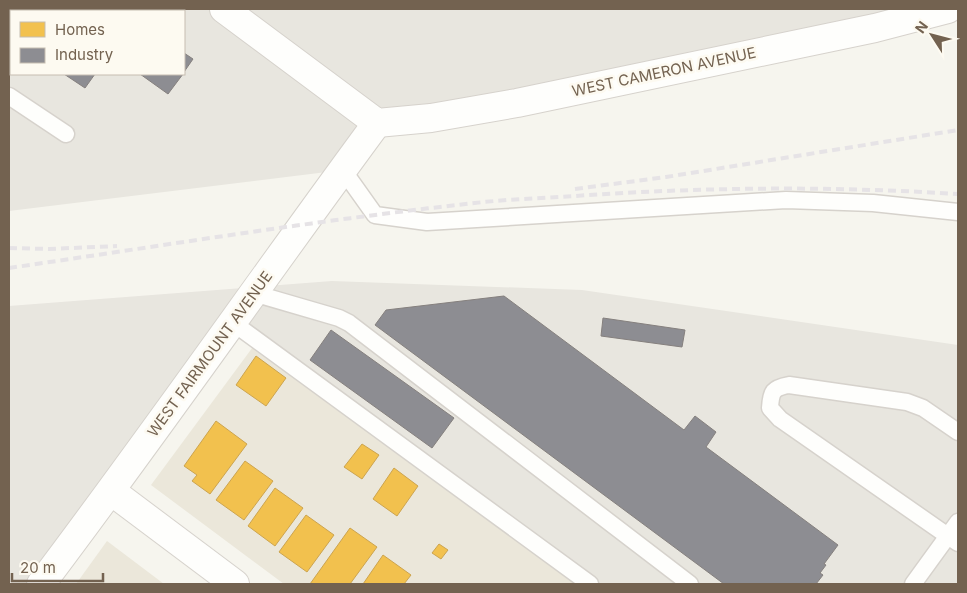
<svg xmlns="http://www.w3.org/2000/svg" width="967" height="593" viewBox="0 0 967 593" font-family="Inter,sans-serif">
	<rect width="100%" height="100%" fill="#f6f5ee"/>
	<g fill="#ebe7da">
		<polygon points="258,340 590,584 284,584 151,485"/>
		<polygon points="107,541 164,584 76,584"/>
	</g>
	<g fill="#e8e6df" fill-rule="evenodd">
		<path d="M9 9H948L377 123 343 170 9 211ZM11 11H184V74H11Z"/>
		<polygon points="332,281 582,290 958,345 958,584 590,584 232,322 41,584 9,584 9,306"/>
	</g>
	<g fill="#f2c14e" stroke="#cca44f">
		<polygon points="256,356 286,378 266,406 236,385"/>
		<polygon points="216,421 247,444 210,494 192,481 197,475 184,466"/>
		<polygon points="362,444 379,455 362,479 344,467"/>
		<polygon points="245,461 273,481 244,520 216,500"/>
		<polygon points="394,468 418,486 397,516 373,499"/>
		<polygon points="275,488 303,508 275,546 248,526"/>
		<polygon points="306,515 334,535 307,572 279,552"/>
		<polygon points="350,528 377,547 350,584 310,584"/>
		<polygon points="439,544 448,550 441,559 432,553"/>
		<polygon points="383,555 411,575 404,584 363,584"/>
	</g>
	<g fill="#8d8d92" stroke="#85807e">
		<polygon points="9,9 110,9 113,11 11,11 11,36 9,34"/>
		<polygon points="184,53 193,59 184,72"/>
		<polygon points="64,74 95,74 85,88"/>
		<polygon points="140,74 183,74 168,94"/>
		<polygon points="504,296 684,430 695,416 716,432 706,447 838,545 824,564 826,565 820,573 823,575 816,584 724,584 375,325 386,310"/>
		<polygon points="603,318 685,330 682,347 601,336"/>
		<polygon points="331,330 454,418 432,448 310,360"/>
	</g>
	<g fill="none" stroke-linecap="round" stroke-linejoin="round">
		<defs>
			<g id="service">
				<polyline points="9,96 66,134"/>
				<polyline points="343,170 375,215 427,222 786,200 873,203 958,212"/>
				<polyline points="253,293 339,318 349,323 690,584"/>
				<polyline points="232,322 590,584"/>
				<path d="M958 432 923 408 907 402 789 385C773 388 771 391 770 408L780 419 958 543"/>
				<polyline points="913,584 958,522"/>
			</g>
			<g id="minor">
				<polyline points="111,491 235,584"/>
				<path d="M41 584C156 432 264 276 377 123"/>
			</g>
			<polyline id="tertiary" points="224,9 377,123 431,118 517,103 875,28 948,9"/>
		</defs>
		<use href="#service" stroke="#d6d2cc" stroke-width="19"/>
		<use href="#minor" stroke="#d6d2cc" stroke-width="30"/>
		<use href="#tertiary" stroke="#d6d2cc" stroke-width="30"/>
		<use href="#service" stroke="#fefefc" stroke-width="16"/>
		<use href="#minor" stroke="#fefefc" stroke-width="28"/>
		<use href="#tertiary" stroke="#fefefc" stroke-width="28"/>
		<g stroke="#e6e3e6" stroke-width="4" stroke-dasharray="8 5" stroke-linecap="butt">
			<polyline points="575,189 666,177 958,130"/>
			<polyline points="9,248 49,249 117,246"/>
			<path d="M9 268C167 245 325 219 484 202 514 199 545 198 575 196 703 187 830 186 958 194"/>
		</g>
	</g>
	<g text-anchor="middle" stroke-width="5" stroke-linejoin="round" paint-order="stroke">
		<g font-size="15" fill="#736250" stroke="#fdfaf1">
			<text transform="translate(664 72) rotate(-12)" y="5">WEST CAMERON AVENUE</text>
			<text transform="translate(210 354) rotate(-54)" y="5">WEST FAIRMOUNT AVENUE</text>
		</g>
	</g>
	<rect width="967" height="593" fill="none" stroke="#736250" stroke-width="20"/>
	<rect x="10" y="10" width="175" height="65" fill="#fdfaf1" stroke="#c6bdb1"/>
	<rect x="20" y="22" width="25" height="15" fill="#f2c14e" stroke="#c6bdb1"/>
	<text x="55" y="35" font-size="15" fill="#736250">Homes</text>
	<rect x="20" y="48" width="25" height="15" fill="#8d8d92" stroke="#c6bdb1"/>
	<text x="55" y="60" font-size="15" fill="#736250">Industry</text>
	<g transform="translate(932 35) rotate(306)" stroke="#fdfaf1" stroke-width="4" paint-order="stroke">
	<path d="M0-4L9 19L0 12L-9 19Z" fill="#736250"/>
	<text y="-8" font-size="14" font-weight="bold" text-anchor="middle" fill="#736250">N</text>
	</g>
	<path d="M12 573v8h91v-8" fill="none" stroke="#736250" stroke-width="2.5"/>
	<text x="20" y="573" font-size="15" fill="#736250" stroke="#fdfaf1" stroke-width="4" paint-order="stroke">20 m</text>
</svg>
